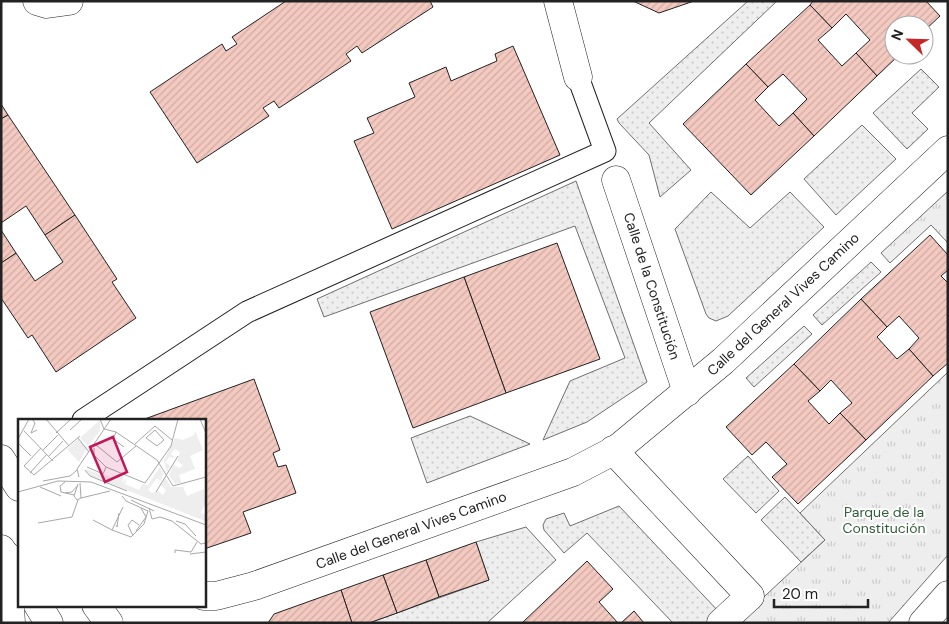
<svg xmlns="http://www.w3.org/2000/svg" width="949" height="624" viewBox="0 0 949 624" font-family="'DM Sans',sans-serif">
	<defs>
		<pattern id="grass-dots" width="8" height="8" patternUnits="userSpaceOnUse" patternTransform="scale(1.25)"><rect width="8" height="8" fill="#eee"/><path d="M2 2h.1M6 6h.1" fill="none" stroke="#ccc" stroke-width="1.8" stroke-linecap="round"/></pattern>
		<pattern id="park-tufts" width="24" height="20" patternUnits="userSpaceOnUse" patternTransform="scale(1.25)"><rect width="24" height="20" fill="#eee"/><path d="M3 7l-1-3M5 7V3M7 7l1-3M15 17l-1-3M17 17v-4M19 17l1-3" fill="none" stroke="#ccc"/></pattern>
		<pattern id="building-hatch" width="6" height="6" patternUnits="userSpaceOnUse" patternTransform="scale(1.25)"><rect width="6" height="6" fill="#f3c9c0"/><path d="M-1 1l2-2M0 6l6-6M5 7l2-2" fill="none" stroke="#d0aca5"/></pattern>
	</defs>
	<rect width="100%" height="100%" fill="#fff"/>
	<g fill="url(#grass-dots)" stroke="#6f6f6f">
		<polygon points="748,1 777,1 649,123 691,170 660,197 649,155 619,123 617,119"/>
		<polygon points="921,69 939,87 912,113 928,129 907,149 873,113"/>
		<polygon points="862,125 896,159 836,215 804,179"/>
		<polygon points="576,181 647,382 587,422 543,440 570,381 625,358 575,226 324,317 317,299"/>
		<polygon points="711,192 750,228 790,192 824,227 728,316 716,321 709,318 706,314 675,229"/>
		<polygon points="871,262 881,272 822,325 813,315"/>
		<polygon points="804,326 812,334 754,387 746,378"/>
		<polygon points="470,416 530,444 427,483 411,438"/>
		<polygon points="748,456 779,491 756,513 723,479"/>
		<polygon points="785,497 825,540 801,562 761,520"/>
		<polygon points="619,506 720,613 710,623 673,623 587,533 564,553 544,530 543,525 546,519 564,513 570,526"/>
		<polygon points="526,527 556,560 487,623 369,623 489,580 476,542"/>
	</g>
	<g fill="url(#park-tufts)" stroke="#6f6f6f">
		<polygon points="948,191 948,243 931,225 890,263 881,253"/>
		<polygon points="948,372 948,555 888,623 736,623 825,540 800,513"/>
	</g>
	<g fill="url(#building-hatch)" stroke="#222">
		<polygon points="286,1 430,1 433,7 362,53 357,46 346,54 351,61 279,108 274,101 263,108 269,116 197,163 150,92 222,44 226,51 237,44 232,37"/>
		<polygon points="633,1 694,1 659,13"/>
		<polygon points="813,1 926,1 940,16 924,31 924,25 894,25 894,55 899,55 877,76 856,53 870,40 846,14 832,28 810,5"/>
		<polygon points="810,5 832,28 818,40 842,66 856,53 877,76 814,136 793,113 807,99 783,74 768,87 746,64"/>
		<polygon points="513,46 560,155 392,229 354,141 374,133 367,118 415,97 409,83 446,67 451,81 497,61 495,54"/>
		<polygon points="746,64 768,87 755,100 779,126 793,113 814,136 751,195 683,124"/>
		<polygon points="1,104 8,115 1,119"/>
		<polygon points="8,115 75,215 45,235 26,206 1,223 1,119"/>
		<polygon points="75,215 117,279 112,282 136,318 56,372 32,335 28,338 1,298 1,263 16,253 35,281 63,262 45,235"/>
		<polygon points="1,230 16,253 1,263"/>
		<polygon points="930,235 948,255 948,270 941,276 948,283 948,363 933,376 909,349 919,338 899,316 887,327 861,299"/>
		<polygon points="557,243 600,359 506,393 464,277"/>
		<polygon points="464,277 506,393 413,428 370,312"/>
		<polygon points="861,299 887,327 877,337 897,359 909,349 933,376 866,440 840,413 852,403 831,380 820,391 794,364"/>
		<polygon points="794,364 820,391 808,401 829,424 840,413 866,440 798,504 772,477 787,464 766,442 752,455 726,427"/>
		<polygon points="254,379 280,450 273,453 278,467 286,465 296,493 243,512 251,533 204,549 204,420 142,420"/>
		<polygon points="476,542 489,580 439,597 426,560"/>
		<polygon points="426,560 439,597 397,613 383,575"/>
		<polygon points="587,561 613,589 599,602 618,623 522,623"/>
		<polygon points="383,575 397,613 369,623 352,623 341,590"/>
		<polygon points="341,590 352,623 268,623 274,614"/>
		<polygon points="634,611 644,623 621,623"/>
	</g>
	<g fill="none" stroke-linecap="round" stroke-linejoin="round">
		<defs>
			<polyline id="pedestrian" points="83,420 247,312 605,151 578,77"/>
			<g id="minor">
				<polyline points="37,1 47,4 69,1"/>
				<polyline points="558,1 578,77"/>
				<polyline points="616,180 687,392"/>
				<polyline points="613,450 750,596 721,623"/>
				<polyline points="7,556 11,623"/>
				<polyline points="204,596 216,596 254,586 573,472 617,449 723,361 948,150"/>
			</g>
			<g id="secondary">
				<polyline points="1,459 19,487"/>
				<polyline points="1,549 19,575"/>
				<polyline points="38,605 49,623"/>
				<polyline points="96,605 109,623"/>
			</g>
			<polyline id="motorway" points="923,623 948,595"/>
		</defs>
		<use href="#pedestrian" stroke="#222" stroke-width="23"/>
		<use href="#minor" stroke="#222" stroke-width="29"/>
		<use href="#secondary" stroke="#222" stroke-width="29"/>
		<use href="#motorway" stroke="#222" stroke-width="29"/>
		<use href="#pedestrian" stroke="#fff" stroke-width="21"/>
		<use href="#minor" stroke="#fff" stroke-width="28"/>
		<use href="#secondary" stroke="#fff" stroke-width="28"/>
		<use href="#motorway" stroke="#fff" stroke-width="28"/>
	</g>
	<g text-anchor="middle" stroke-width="4" stroke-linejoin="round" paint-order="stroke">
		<g font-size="14" fill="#222" stroke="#fff">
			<text transform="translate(652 286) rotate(72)" y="5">Calle de la Constitución</text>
			<text transform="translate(783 304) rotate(-43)" y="5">Calle del General Vives Camino</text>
			<text transform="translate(411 530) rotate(-20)" y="5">Calle del General Vives Camino</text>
		</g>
		<g font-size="14" fill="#2f5e38" stroke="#fff">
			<text x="884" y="517">Parque de la<tspan x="884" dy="16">Constitución</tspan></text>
		</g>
	</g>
	<g transform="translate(18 419)">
		<rect width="188" height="188" fill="#fff"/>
		<path d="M82 1V12L70 27 62 19ZM177 12 185 31 172 37 177 50 161 56 164 64 157 65 151 56 155 46 162 49 165 46 159 42 162 33 157 30 153 35 157 39 151 38 148 43 152 47 149 53 146 41 157 19 165 21 176 16ZM60 20 69 29 61 43 49 30ZM142 48 145 55 143 62 139 59 130 71 134 74 140 72 145 76 148 71 143 66 147 58 153 68H165L169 77 186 70 185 60 187 84 183 94 187 95V102L73 57 67 50 99 60V55L106 58 104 64 109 59 107 65 121 71 124 65 130 66Z" fill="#eee"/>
		<path fill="none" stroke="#a7a7a7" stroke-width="1" d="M14 0 17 4 13 14 19 11M28 0 51 27M82 0 86 10 98 13 139 41 155 67 188 58M182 0 188 14M52 11 64 0M137 11 146 21 139 27 128 19ZM6 12 35 42M98 13 95 20 106 28M38 14 53 0M60 19 71 33M0 20 11 0M0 24 13 37M117 25 137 7 154 21M78 26 99 43 118 27M76 29V36L88 48 127 64 153 27 160 0M25 31 40 16M31 37 45 22M6 47 16 56 62 17M6 47 23 29M69 48 85 55 88 48M67 51 72 57 109 72M12 54 29 35M61 58 59 50 93 0M25 62 52 57 59 51M47 63 42 67 43 73 56 76M60 65 56 77 59 81 63 79 62 64M22 68 43 77M0 73 40 62 73 63 188 106M138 73 160 37M47 74 54 73 60 66M104 77 108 82 130 92 126 105 113 118 94 111 105 88M63 79 92 72M113 81 136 92M131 89 134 100 142 98 154 102 183 125 188 124M75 101 94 111M158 102 167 105 178 117M20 104 54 98 60 81M98 106 99 108 101 94M118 112 128 98 123 89M115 117 110 106 114 101 121 106M157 134V131L173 133 179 123M172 135 188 133"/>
		<path fill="#c2185b" fill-opacity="0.15" stroke="#c2185b" stroke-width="2.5" d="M95 18 109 53 87 63 72 28Z"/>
		<rect width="188" height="188" fill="none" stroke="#222" stroke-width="2.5"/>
	</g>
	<rect width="949" height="624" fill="none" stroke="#222222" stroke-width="5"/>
	<g transform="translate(909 40) rotate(293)"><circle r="24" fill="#ffffff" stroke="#a7a7a7"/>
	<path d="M0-4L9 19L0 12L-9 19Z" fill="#c62828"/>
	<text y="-8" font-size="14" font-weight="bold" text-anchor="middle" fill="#222222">N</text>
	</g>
	<path d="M774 599v8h94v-8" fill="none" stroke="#222222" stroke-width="2.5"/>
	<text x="782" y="599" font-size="15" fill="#222222" stroke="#ffffff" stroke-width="4" paint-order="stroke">20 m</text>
</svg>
